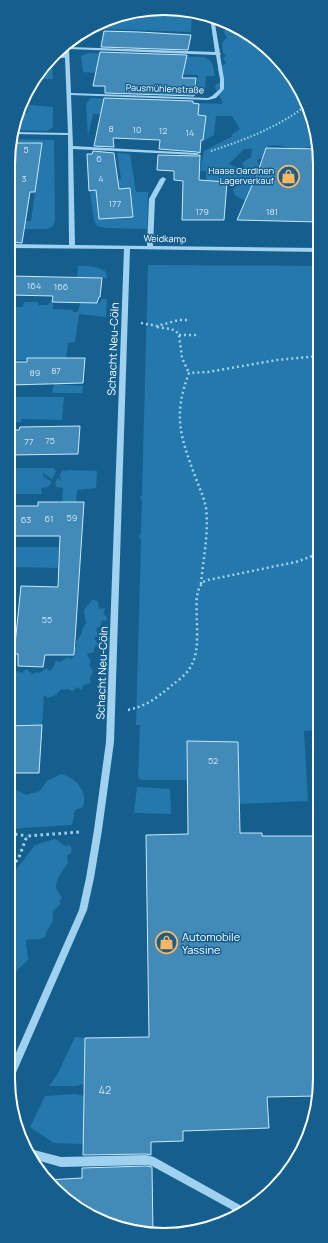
<svg xmlns="http://www.w3.org/2000/svg" width="328" height="1243" viewBox="0 0 328 1243" font-family="Manrope,sans-serif">
	<rect width="100%" height="100%" fill="#155f8f"/>
	<g fill="#2478ac" fill-rule="evenodd">
		<polygon points="130,12 192,15 191,32 106,29 107,25 101,25"/>
		<path d="M221 21 242 29 281 61 304 95 319 144V146C312 144 309 148 303 148 290 150 280 143 268 146L266 156 257 160 259 166 253 172 255 178 253 180 259 186 250 200 245 201 235 195 233 189 243 181H223L222 191 206 182V171H200L204 151 233 136 231 135 240 129 232 116H216L214 135 202 142 206 119 93 114 88 136 86 104 91 98 222 104C222 98 217 93 215 87L217 84 225 80 218 73 217 69 226 63 223 58 226 56 223 53 222 43 227 37 224 33 226 26ZM244 149H252L251 157 242 163 244 166 242 170 229 164Z"/>
		<path d="M89 53 204 57C214 61 213 66 215 76H206L205 90H196L198 75 140 73 98 66 94 73 83 72 81 56Z"/>
		<polygon points="48,64 52,67 53,79 37,79 38,74"/>
		<polygon points="29,105 53,107 53,127 47,131 13,130 20,113 27,113"/>
		<polygon points="11,139 54,140 55,222 52,227 46,229 11,229 11,220 31,221 42,143 13,143 11,157"/>
		<polygon points="117,153 130,154 136,192 148,192 147,229 106,228 97,226 94,220 90,193 96,190 99,219 133,217 130,188 114,189 113,180 121,179"/>
		<polygon points="148,265 318,266 318,730 304,731 308,801 238,804 240,799 238,742 187,741 187,780 141,780 138,777 140,725 136,725 141,540 139,536 141,533 142,501 140,497 142,495"/>
		<path d="M78 266C88 266 98 266 106 272L107 278H77Z"/>
		<polygon points="101,299 107,299 106,317 79,314 75,342 68,343 66,358 27,358 27,360 10,360 10,300 14,300 13,307 23,307 24,302 38,302 38,305 48,305 49,303 53,303 53,309 73,310 73,312 78,312 80,303 100,303"/>
		<polygon points="54,384 83,386 82,393 52,393"/>
		<polygon points="10,397 64,397 62,420 21,419 21,422 10,422"/>
		<polygon points="10,468 54,468 56,471 52,479 43,473 43,476 52,482 48,487 41,488 42,494 10,494"/>
		<polygon points="69,470 97,471 96,488 77,490 76,502 62,502 63,488 56,487 55,483 58,478 63,482 59,476 62,471"/>
		<polygon points="10,547 59,547 58,568 10,567"/>
		<polygon points="92,600 98,601 99,609 105,608 103,614 107,617 106,621 102,620 100,626 96,629 98,635 94,638 98,644 94,648 94,652 87,654 91,662 89,665 93,671 90,678 91,683 83,685 82,690 77,687 73,691 67,689 60,690 56,695 48,698 44,695 42,725 9,726 9,675 11,676 18,671 22,673 26,669 33,674 37,672 40,673 46,668 49,671 53,668 56,661 60,662 68,657 71,659 76,654 74,648 77,646 76,642 82,633 82,630 86,623 84,610"/>
		<path d="M61 774C77 778 88 792 83 807L75 810 72 825 22 828 17 829 9 823V786L26 795 40 791 47 781Z"/>
		<polygon points="137,787 170,789 171,814 134,813"/>
		<path d="M55 839 65 846 69 845 72 848 71 853 67 855 68 863C64 869 53 882 57 890 59 893 60 895 62 899L59 900 61 904 53 911V921L47 930 45 937C38 941 33 938 26 940 26 947 28 953 28 960L17 970 13 987 8 993 9 879 35 845Z"/>
		<polygon points="75,1037 85,1038 84,1084 76,1086 49,1086 57,1075"/>
		<polygon points="76,1094 84,1096 83,1144 54,1143 30,1127 45,1096"/>
	</g>
	<g fill="#428bb9" stroke="#c7e8fc">
		<polygon points="104,31 139,32 191,35 188,50 101,47"/>
		<polygon points="100,52 187,55 182,78 196,78 194,96 105,93 105,86 93,86"/>
		<polygon points="104,98 193,101 193,103 199,104 198,115 206,116 203,140 201,140 200,153 197,152 159,149 160,140 113,138 114,147 94,146"/>
		<polygon points="13,143 42,143 35,192 30,192 22,243 11,242 11,157"/>
		<polygon points="266,148 319,149 319,222 237,220 253,183 254,183"/>
		<polygon points="93,151 114,153 119,189 130,188 133,217 99,219 96,190 89,191 87,154 92,154"/>
		<polygon points="158,155 197,156 200,155 199,180 227,182 224,220 182,220 183,181 174,180 174,171 157,170"/>
		<polygon points="11,276 102,278 100,297 99,297 97,303 52,302 53,296 10,295"/>
		<polygon points="27,358 85,358 83,383 10,385 10,362 27,362"/>
		<polygon points="80,426 78,454 10,455 10,430 19,430 20,427"/>
		<polygon points="38,502 84,502 74,655 45,655 43,667 18,666 18,654 14,654 21,586 58,587 60,536 10,536 10,506 38,506"/>
		<polygon points="42,725 39,773 9,773 9,726"/>
		<polygon points="187,741 238,742 240,833 262,833 262,836 318,836 317,1096 267,1097 269,1128 183,1131 183,1141 151,1142 151,1155 146,1154 83,1155 85,1038 149,1037 146,835 188,834"/>
		<polygon points="146,1166 152,1167 153,1234 95,1219 46,1180 82,1178 82,1168"/>
	</g>
	<g fill="none" stroke-linecap="round" stroke-linejoin="round">
		<path stroke="#a0d2f0" stroke-width="2" stroke-dasharray="1.5 2" stroke-linecap="butt" d="M211 151C245 140 278 127 307 105"/>
		<g stroke="#a0d2f0" stroke-width="2.5" stroke-dasharray="2 3" stroke-linecap="butt">
			<polyline points="141,323 157,326 179,320 190,320"/>
			<polyline points="157,327 171,329 176,331 179,335 182,358 189,373"/>
			<polyline points="179,335 195,335 196,333"/>
			<path d="M201 584C203 559 209 534 206 508 204 497 199 487 195 476 180 436 173 415 189 373L208 372 277 360 318 356"/>
			<path d="M128 710C146 706 157 698 171 686 178 680 188 674 192 664 201 648 195 616 197 596L199 588 203 582 208 580 296 562 318 554"/>
		</g>
		<g stroke="#a0d2f0" stroke-width="3" stroke-dasharray="2.5 3.5" stroke-linecap="butt">
			<polyline points="9,833 27,836"/>
			<polyline points="9,872 19,857 27,836 80,832"/>
		</g>
		<g fill="#a0d2f0" fill-rule="evenodd">
			<polygon points="171,11 194,11 199,13 173,12"/>
			<path d="M210 17 214 18 220 53 221 54 220 55 224 79V89L216 98 208 100 71 95 73 146 197 153 199 154 197 155 73 149 75 245 147 246 149 199 160 179 163 177 166 179 155 199 153 246 319 248V252L130 249 114 742 102 830 94 878 87 910 11 1084 9 1085 8 1071 79 910 86 878 94 830 106 742 124 249 11 248V244L69 245 68 135 11 134 12 132 68 133 65 58 54 57 57 55H65V47L69 43V47L215 52ZM69 49 216 55 220 79V89L212 96 208 98 71 93Z"/>
			<polygon points="30,1149 61,1157 146,1155 154,1157 247,1209 238,1213 152,1166 146,1165 61,1167 33,1159 27,1150"/>
		</g>
	</g>
	<defs>
		<symbol id="shop-ring" viewBox="-11 -11 22 22"><circle r="9.5" fill="#155f8f" stroke="#ffb660" stroke-width="1.5"/><path d="M-5-2.5h2.3a2.7 3.5 0 0 1 5.4 0H5L5.5 6h-11ZM-1.5-2.5h3a1.5 2.3 0 0 0-3 0Z" fill="#ffb660"/></symbol>
	</defs>
	<g fill-rule="evenodd">
		<use href="#shop-ring" x="276" y="164" width="25" height="25"/>
		<use href="#shop-ring" x="154" y="930" width="25" height="25"/>
	</g>
	<g text-anchor="middle" stroke-width="3" stroke-linejoin="round" paint-order="stroke">
		<g font-size="9" fill="#fff" stroke="#155f8f">
			<text transform="translate(165 89) rotate(2)" y="3">Pausmühlenstraße</text>
			<text transform="translate(165 239) rotate(1)" y="3">Weidkamp</text>
		</g>
		<g font-size="9" fill="#d0e2ee">
			<text x="111" y="132">8</text>
			<text x="137" y="133">10</text>
			<text x="163" y="134">12</text>
			<text x="190" y="136">14</text>
			<text x="26" y="153">5</text>
			<text x="99" y="162">6</text>
			<text x="24" y="182">3</text>
			<text x="101" y="182">4</text>
			<text x="115" y="207">177</text>
			<text x="202" y="215">179</text>
			<text x="272" y="215">181</text>
			<text x="34" y="289">164</text>
			<text x="61" y="290">166</text>
			<text x="56" y="374">87</text>
			<text x="35" y="376">89</text>
			<text x="50" y="444">75</text>
			<text x="29" y="445">77</text>
			<text x="72" y="521">59</text>
			<text x="49" y="522">61</text>
			<text x="26" y="523">63</text>
			<text x="47" y="623">55</text>
			<text x="213" y="764">52</text>
		</g>
		<g font-size="9" fill="#fff" stroke="#155f8f" text-anchor="end">
			<text x="274" y="174">Haase Gardinen<tspan x="274" dy="10">Lagerverkauf</tspan></text>
		</g>
		<g font-size="11" fill="#fff" stroke="#155f8f">
			<text transform="translate(113 349) rotate(-88)" y="4">Schacht Neu-Cöln</text>
			<text transform="translate(102 673) rotate(-88)" y="4">Schacht Neu-Cöln</text>
		</g>
		<g font-size="11" fill="#fff" stroke="#155f8f" text-anchor="start">
			<text x="182" y="941">Automobile<tspan x="182" dy="13">Yassine</tspan></text>
		</g>
		<g font-size="11" fill="#d0e2ee">
			<text x="105" y="1094">42</text>
		</g>
	</g>
	<path d="M0 0H328V1243H0ZM164 15H164A149 149 0 0 1 313 164V1079A149 149 0 0 1 164 1228H164A149 149 0 0 1 15 1079V164A149 149 0 0 1 164 15Z" fill="#155f8f" fill-rule="evenodd"/>
	<path fill="none" stroke="#fff" stroke-width="2" d="M164 15H164A149 149 0 0 1 313 164V1079A149 149 0 0 1 164 1228H164A149 149 0 0 1 15 1079V164A149 149 0 0 1 164 15Z"/>
</svg>
